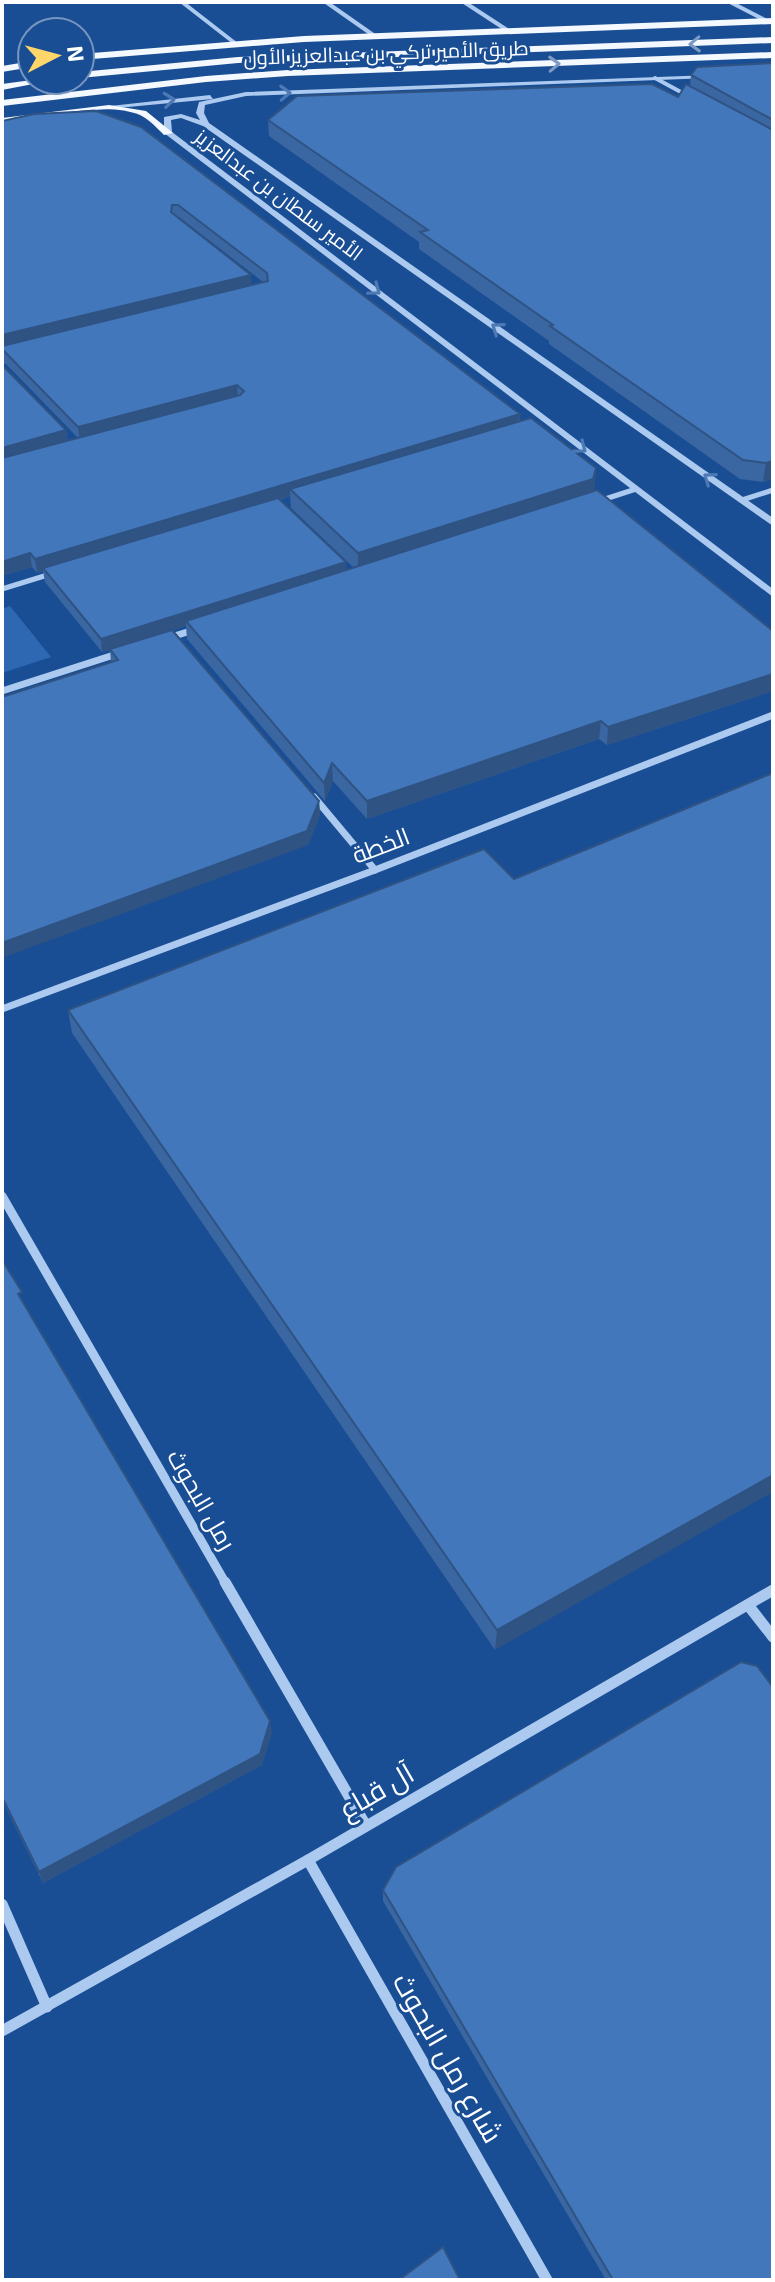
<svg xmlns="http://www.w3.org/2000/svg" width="775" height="2282" viewBox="0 0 775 2282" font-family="'Exo 2',Cairo,sans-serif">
	<rect width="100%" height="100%" fill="#1a4e94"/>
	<polygon fill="#2e68b2" points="10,606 51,657 2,673 2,609"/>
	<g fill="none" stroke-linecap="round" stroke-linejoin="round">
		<g stroke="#accaf0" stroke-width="4">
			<polyline points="182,2 236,44"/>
			<polyline points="326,2 376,37"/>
			<polyline points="464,2 510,32"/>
			<polyline points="730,2 767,21"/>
			<polyline points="655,78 690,97"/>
		</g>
		<g stroke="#accaf0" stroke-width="5">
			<polyline points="742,500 773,490"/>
			<polyline points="599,501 636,489"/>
			<polyline points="2,589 54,573"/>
		</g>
		<g stroke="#accaf0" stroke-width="7">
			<polyline points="168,638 197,629"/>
			<polyline points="2,691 120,653"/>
			<polyline points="314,797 375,870"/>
			<polyline points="2,1009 375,870 773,715"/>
		</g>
		<polyline stroke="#accaf0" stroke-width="9" points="2,1196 226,1584"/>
		<g stroke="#accaf0" stroke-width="11">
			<polyline points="225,1582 365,1824"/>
			<polyline points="748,1605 773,1637"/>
			<polyline points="308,1860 547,2280"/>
			<polyline points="2,1904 47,2007"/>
			<polyline points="2,2031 308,1860 773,1590"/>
		</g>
		<g fill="#accaf0" fill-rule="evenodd">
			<polygon points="712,75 710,78 246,96 205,105 204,113 209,123 773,518 773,526 203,126 181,118 171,120 172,132 773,589 773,597 164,133 164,117 181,114 200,120 196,113 199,102 246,92"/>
			<polygon points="210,95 213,99 96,110 92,108"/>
		</g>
		<g fill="#f4f8ff" fill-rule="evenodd">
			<polygon points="773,18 773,24 304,42 80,60 80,54 304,36"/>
			<polygon points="773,37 773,43 238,63 80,78 80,72 238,57"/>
			<polygon points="773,52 773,58 288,76 206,82 2,106 2,100 206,76 288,70"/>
			<polygon points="32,61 32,67 2,72 2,66"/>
			<polygon points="32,80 54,80 2,90 2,84"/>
			<path d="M109 105 146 111 173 133 164 135C157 128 150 120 140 115 106 100 38 118 2 124V118Z"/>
		</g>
	</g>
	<g fill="#3a66a1" fill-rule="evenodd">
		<polygon points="773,63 773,479 763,482 740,479 549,344 549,341 419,249 419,242 269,136 268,120 678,97 690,86 691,75"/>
		<path d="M34 114 520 414V421L596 468 593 492 773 631V691L607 745 599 739 367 819 333 781 325 801 187 639 186 626 173 630 319 801 320 815 308 845 111 662 110 650 102 652 45 582 43 571 37 573 32 567 2 576 66 430 68 441 78 438 6 364H2V121ZM178 217H179L263 282 252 285ZM290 496 291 508 354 568 346 570 280 500Z"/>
		<polygon points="773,773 495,1650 72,1033 68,1010 514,879"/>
		<polygon points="2,1260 25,1306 272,1732 262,1765 43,1883 2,1800"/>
		<polygon points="383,1890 773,2280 606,2280 383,1901"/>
	</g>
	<g fill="#2f5383">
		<polygon points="251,275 252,287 2,348 2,335"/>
		<polygon points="237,385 238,398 80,440 78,427"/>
		<polygon points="520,414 519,427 290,489 290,496 44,570 43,568 43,571 37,573 35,559"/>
		<polygon points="66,430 68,444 2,461 2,448"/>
		<polygon points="773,461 773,479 763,482 766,463"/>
		<polygon points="596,468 595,486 591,497 358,572 358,553"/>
		<polygon points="30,553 32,567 2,576 2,562"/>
		<polygon points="346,562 347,576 186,621 186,626 102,652 101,639"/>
		<polygon points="773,674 773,691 607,745 608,727"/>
		<polygon points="601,721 599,739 367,819 367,801"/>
		<polygon points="332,763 333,781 325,801 324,783"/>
		<polygon points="319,801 320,815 308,845 2,958 2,943"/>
		<polygon points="773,1475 773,1492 495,1650 497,1630"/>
		<polygon points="270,1721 272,1732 262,1765 43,1883 39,1872"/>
	</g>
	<g fill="#4377bb" stroke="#2f5383" stroke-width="2">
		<polygon points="773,63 773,120 691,75 697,67"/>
		<polygon points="652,84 678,97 686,84 773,130 773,461 766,463 743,460 550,326 553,325 420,232 428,230 268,120 297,96"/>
		<polygon points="96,111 141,127 520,414 35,559 30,553 2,562 2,458 240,395 244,391 237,385 78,427 4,351 2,351 2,346 268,281 267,273 178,205 172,205 171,212 251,275 2,335 2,121 34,114"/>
		<polygon points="2,365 66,430 2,448"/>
		<polygon points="531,418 596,468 593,479 358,553 290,489"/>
		<polygon points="597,490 773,631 773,674 608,727 601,721 367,801 332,763 324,783 186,621"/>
		<polygon points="278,498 346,562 101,639 43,568"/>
		<polygon points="172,630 319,801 307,831 2,943 2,697 118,660 110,649"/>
		<polygon points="773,773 773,1475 497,1630 68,1010 484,849 514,879"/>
		<polygon points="2,1260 22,1292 18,1294 270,1721 260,1754 39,1872 2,1797"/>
		<polygon points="741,1662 757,1666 773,1687 773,2280 613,2280 383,1890 396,1867"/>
		<polygon points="443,2247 460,2280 399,2280"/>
	</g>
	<defs><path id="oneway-chevron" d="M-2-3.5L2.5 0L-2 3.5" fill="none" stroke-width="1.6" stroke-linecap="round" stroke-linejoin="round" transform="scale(2)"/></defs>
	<g stroke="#7c9ac4">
		<use href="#oneway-chevron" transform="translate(695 44) rotate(178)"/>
		<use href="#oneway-chevron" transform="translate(554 64) rotate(-2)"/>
	</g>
	<g stroke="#4d79b4">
		<use href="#oneway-chevron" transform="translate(285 93) rotate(-2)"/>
		<use href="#oneway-chevron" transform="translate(169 100) rotate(-6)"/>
		<use href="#oneway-chevron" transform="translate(375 290) rotate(37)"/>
		<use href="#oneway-chevron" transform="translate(497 328) rotate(-145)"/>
		<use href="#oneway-chevron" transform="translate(581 448) rotate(37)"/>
		<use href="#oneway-chevron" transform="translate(709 478) rotate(-145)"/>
	</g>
	<g text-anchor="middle" stroke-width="6" stroke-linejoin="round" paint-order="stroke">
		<g font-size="20" fill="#fff" stroke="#1a4e94">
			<text transform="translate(386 53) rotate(-2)" y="7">طريق الأمير تركي بن عبدالعزيز الأول</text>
			<text transform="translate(279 195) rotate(37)" y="7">الأمير سلطان بن عبدالعزيز</text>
		</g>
		<g font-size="24" fill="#fff" stroke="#1a4e94">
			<text transform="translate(381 846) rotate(-21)" y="8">الخطة</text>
			<text transform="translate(201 1500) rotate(60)" y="8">رمل البحوث</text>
		</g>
		<g font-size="28" fill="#fff" stroke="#1a4e94">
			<text transform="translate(376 1791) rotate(-30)" y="10">آل قباع</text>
			<text transform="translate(448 2058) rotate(60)" y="10">شارع رمل البحوث</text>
		</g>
	</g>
	<rect width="775" height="2282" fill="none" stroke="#ffffff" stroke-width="8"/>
	<g transform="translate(56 56) rotate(84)"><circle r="38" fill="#1a4e94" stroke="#7695bf" stroke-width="2"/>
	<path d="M0-6L14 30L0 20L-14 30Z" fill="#ffd66a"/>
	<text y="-12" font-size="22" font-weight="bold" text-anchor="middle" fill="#ffffff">N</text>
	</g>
</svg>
